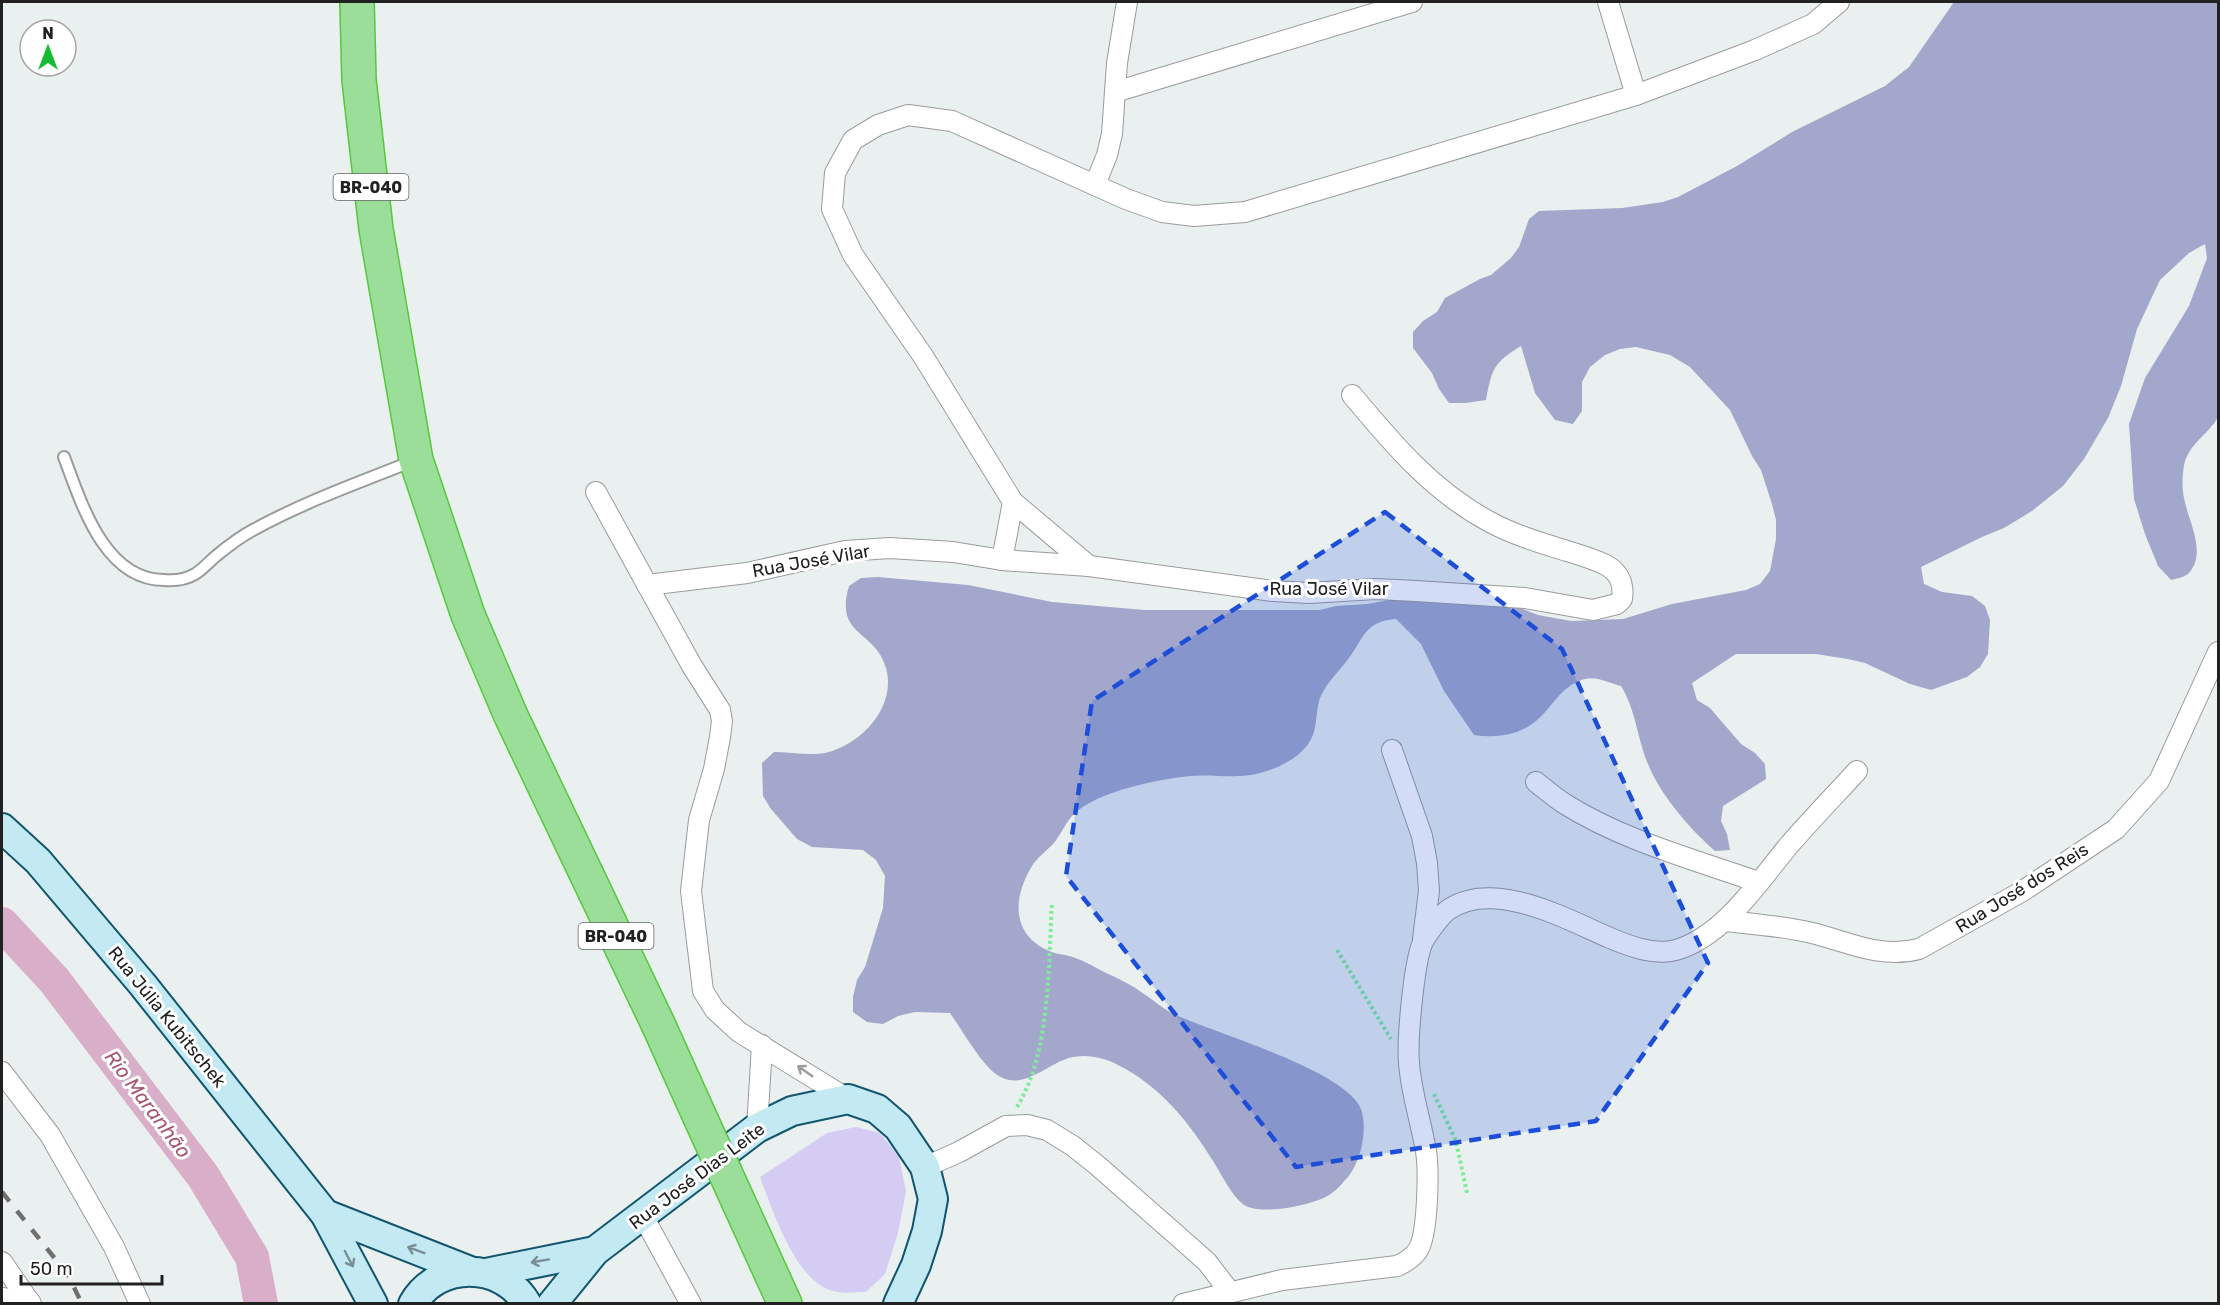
<svg xmlns="http://www.w3.org/2000/svg" width="2220" height="1305" viewBox="0 0 2220 1305" font-family="Rubik,sans-serif">
	<rect width="100%" height="100%" fill="#e9f0ef"/>
	<path fill="#a2a7cb" d="M1954 2H2218V417C2209 434 2187 445 2184 466 2182 475 2182 489 2184 498 2188 521 2208 553 2188 574 2184 577 2176 579 2171 580L2158 566 2145 534 2134 499 2129 424 2145 378 2189 306 2207 258 2205 244 2189 253 2160 280 2137 329 2121 386 2108 418 2084 459 2063 486 2032 511 2004 528 1982 537 1921 567 1924 584 1942 592 1972 596 1985 606 1990 620 1988 654 1980 667 1967 677 1931 690 1910 684 1865 663 1848 659 1816 654H1736L1692 683 1697 700 1710 708 1741 744 1755 753 1765 764 1766 779 1723 806 1721 821 1727 834 1730 850 1715 851C1690 829 1661 796 1648 764 1637 738 1636 710 1621 686 1610 683 1595 676 1585 679 1561 685 1553 707 1536 721 1518 736 1495 738 1474 735L1444 691 1421 644 1396 619C1385 620 1376 622 1368 630 1361 637 1357 647 1351 655 1341 670 1327 681 1320 698 1316 710 1317 724 1313 735 1304 758 1274 771 1251 775 1231 778 1210 774 1190 776 1159 779 1099 791 1075 813 1066 821 1061 835 1053 844 1046 851 1037 858 1032 866 1013 897 1011 933 1047 950 1055 954 1061 954 1069 956 1081 959 1093 966 1104 972 1118 978 1132 985 1144 994 1155 1001 1164 1010 1176 1015 1214 1033 1352 1072 1362 1112 1367 1132 1361 1161 1348 1177 1343 1182 1338 1189 1332 1193 1317 1205 1261 1216 1244 1205 1231 1195 1222 1175 1213 1161 1189 1122 1160 1086 1118 1065 1103 1057 1083 1053 1066 1059 1041 1068 1017 1096 990 1069 976 1055 962 1030 950 1013L915 1012 898 1016 883 1024 867 1022 853 1012V997L857 980 865 967 883 908 885 876 876 860 863 850 812 847 797 839 771 809 763 796 762 763 774 752C790 752 809 756 825 753 861 745 897 707 886 668 875 629 834 637 849 586L861 578 878 577 968 585 1052 602 1144 610H1320L1336 606 1367 604 1400 598H1449L1520 608 1538 615 1571 621 1623 619 1672 604 1746 590 1760 584 1770 571 1776 539V520L1772 504 1761 470 1752 456 1730 410 1690 367 1670 355 1636 347 1620 349 1605 355 1590 367 1582 382V411L1573 424 1555 420 1535 393 1521 346C1493 363 1492 369 1486 400L1466 403H1449L1439 389 1432 373 1413 348V332L1423 321 1437 312 1445 298 1480 279 1491 275 1511 258 1519 247 1529 219 1539 211 1622 208 1663 202 1678 197 1737 166 1792 132 1885 86 1909 67Z"/>
	<path fill="#d5ccf4" d="M856 1127 880 1133 899 1157 906 1191 898 1233 885 1274 866 1292C856 1292 843 1294 833 1291 795 1281 773 1211 760 1177L827 1133Z"/>
	<g fill="none" stroke-linecap="round" stroke-linejoin="round">
		<polyline stroke="#d9aec8" stroke-width="34" points="2,924 54,980 203,1176 252,1257 261,1304"/>
		<defs>
			<path id="lane" d="M64 457C81 502 104 580 164 580 175 581 185 580 195 574 202 570 209 562 216 556 227 547 240 537 253 530 304 502 360 482 413 461"/>
			<g id="street">
				<polyline points="1608,2 1636,95"/>
				<polyline points="1115,92 1412,2"/>
				<polyline points="1095,185 1107,155 1112,134 1117,63 1127,2"/>
				<polyline points="596,492 692,666 720,710 722,721 720,737 714,769 699,820 691,891 703,991 715,1010 739,1032 848,1099"/>
				<polyline points="1002,560 1013,502"/>
				<polyline points="1089,566 1013,502 923,356 853,255 832,209 835,173 853,140 878,125 908,115 952,121 1126,199 1162,212 1194,216 1245,212 1636,95 1755,50 1813,24 1839,2"/>
				<path d="M647 585 747 573 845 551 890 548 953 552 1002 560 1089 566 1273 591 1309 593 1376 589 1416 591 1525 598 1593 610 1617 604 1622 599C1624 584 1620 573 1606 565 1594 559 1580 555 1567 551 1541 543 1514 535 1490 522 1433 492 1393 444 1352 395"/>
				<polyline points="1392,750 1422,836 1427,863 1429,891 1423,939"/>
				<path d="M1536 782C1545 789 1555 798 1565 804 1624 841 1693 859 1758 882"/>
				<path d="M1725 921C1754 924 1783 926 1812 933 1849 942 1880 959 1919 949L2021 892 2116 829 2159 781 2218 652"/>
				<polyline points="2,1072 50,1135 114,1247 140,1304"/>
				<polyline points="757,1128 762,1045"/>
				<polyline points="925,1167 959,1152 1006,1126 1027,1125 1047,1130 1073,1146 1098,1166 1189,1246 1207,1262 1230,1292"/>
				<polyline points="643,1216 691,1304"/>
				<polyline points="2,1262 31,1304"/>
				<polyline points="2,1298 30,1302"/>
				<path d="M1183 1304 1282 1280 1397 1266C1406 1262 1413 1258 1418 1250 1428 1234 1429 1171 1426 1151 1421 1122 1411 1092 1409 1063 1407 1041 1414 954 1425 938 1431 929 1440 916 1448 910 1493 878 1566 919 1610 938 1629 946 1655 956 1676 950 1724 936 1759 881 1790 844 1812 819 1835 795 1857 771"/>
			</g>
			<g id="secondary">
				<polyline points="2,828 38,861 143,985 325,1214 373,1304"/>
				<polyline points="325,1214 470,1271"/>
				<polyline points="486,1273 595,1251"/>
				<path d="M413 1304C437 1261 502 1261 527 1304"/>
				<polyline points="552,1304 595,1251 757,1128 792,1111 848,1099 877,1109 898,1127 925,1167 933,1199 927,1231 916,1265 898,1304"/>
			</g>
			<g id="highway">
				<polyline points="357,2 359,80 376,229 416,460 468,615 511,716 658,1024 699,1115"/>
				<polyline points="739,1203 785,1304"/>
			</g>
		</defs>
		<use href="#lane" stroke="#9b9b9b" stroke-width="14"/>
		<use href="#street" stroke="#9b9b9b" stroke-width="22"/>
		<use href="#secondary" stroke="#11556e" stroke-width="32"/>
		<use href="#highway" stroke="#55c93b" stroke-width="36"/>
		<g stroke="#7feb9b" stroke-width="4" stroke-dasharray="3 3" stroke-linecap="butt">
			<polyline points="1337,950 1391,1039"/>
			<polyline points="1434,1094 1456,1141 1467,1193"/>
			<path d="M1017 1107C1051 1051 1048 967 1052 903"/>
		</g>
		<use href="#lane" stroke="#fff" stroke-width="10"/>
		<use href="#street" stroke="#fff" stroke-width="20"/>
		<use href="#secondary" stroke="#c3e9f3" stroke-width="28"/>
		<use href="#highway" stroke="#9bde9a" stroke-width="33"/>
		<polyline stroke="#6f6f6f" stroke-width="4.5" stroke-dasharray="12 12" stroke-linecap="butt" points="2,1192 68,1275 82,1304"/>
		<defs>
			<polyline id="highway-bridge" points="699,1115 739,1203"/>
		</defs>
		<use href="#highway-bridge" stroke="#55c93b" stroke-width="36" stroke-linecap="butt"/>
		<use href="#highway-bridge" stroke="#9bde9a" stroke-width="33"/>
	</g>
	<defs><path id="oneway-shaft" d="M-6 0H5M1.5-3L5.5 0L1.5 3" fill="none" stroke-width="1.6" stroke-linecap="round" stroke-linejoin="round" transform="scale(1.5)"/></defs>
	<use stroke="#9b9b9b" href="#oneway-shaft" transform="translate(805 1071) rotate(-145)"/>
	<g stroke="#7a8f94">
		<use href="#oneway-shaft" transform="translate(416 1250) rotate(-159)"/>
		<use href="#oneway-shaft" transform="translate(349 1259) rotate(62)"/>
		<use href="#oneway-shaft" transform="translate(540 1261) rotate(170)"/>
	</g>
	<path fill="#1d4ed8" fill-opacity="0.2" stroke="#1d4ed8" stroke-width="4.5" stroke-dasharray="12 8" stroke-linejoin="round" d="M1385 512 1562 649 1708 963 1596 1121 1296 1167 1066 876 1092 701Z"/>
	<g text-anchor="middle" stroke-width="6" stroke-linejoin="round" paint-order="stroke">
		<g fill="#fff" stroke="#646464" stroke-width="1.5">
			<rect x="333.5" y="174" width="75" height="26" rx="4.5"/>
			<rect x="578.5" y="923" width="75" height="26" rx="4.5"/>
		</g>
		<g font-size="16" font-weight="bold" fill="#212121">
			<text x="371" y="193">BR-040</text>
			<text x="616" y="942">BR-040</text>
		</g>
		<g font-size="18" fill="#212121" stroke="#fff">
			<text transform="translate(811 561) rotate(-10)" y="6">Rua José Vilar</text>
			<text x="1329" y="595">Rua José Vilar</text>
			<text transform="translate(2022 888) rotate(-32)" y="6">Rua José dos Reis</text>
			<text transform="translate(167 1017) rotate(51)" y="6">Rua Júlia Kubitschek</text>
			<text transform="translate(697 1176) rotate(-37)" y="6">Rua José Dias Leite</text>
		</g>
		<g font-size="20" font-style="italic" fill="#a75772" stroke="#fff">
			<text transform="translate(148 1104) rotate(53)" y="7">Rio Maranhão</text>
		</g>
	</g>
	<rect width="2220" height="1305" fill="none" stroke="#212121" stroke-width="6"/>
	<g transform="translate(48 48)"><circle r="28" fill="#ffffff" stroke="#a6a6a6" stroke-width="1.5"/>
	<path d="M0-4.5L10 22L0 15L-10 22Z" fill="#16bc31"/>
	<text y="-9" font-size="16" font-weight="bold" text-anchor="middle" fill="#212121">N</text>
	</g>
	<path d="M21 1275v9h141v-9" fill="none" stroke="#212121" stroke-width="3"/>
	<text x="30" y="1275" font-size="18" fill="#212121" stroke="#ffffff" stroke-width="4.5" paint-order="stroke">50 m</text>
</svg>
